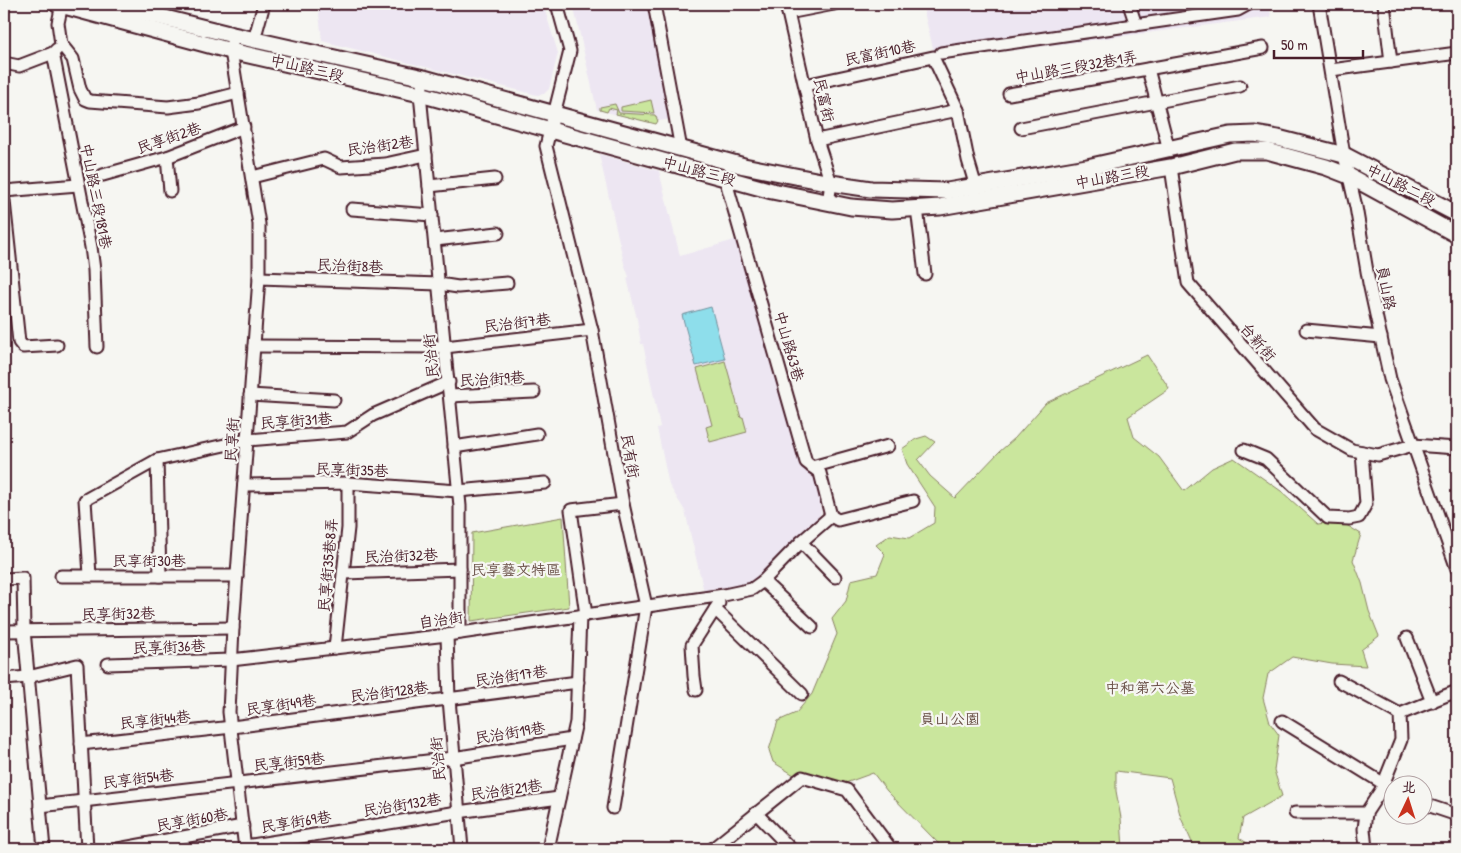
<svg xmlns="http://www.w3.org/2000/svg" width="1461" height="853" viewBox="0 0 1461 853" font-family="'Patrick Hand','LXGW WenKai TC',sans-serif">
	<rect width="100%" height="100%" fill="#f6f6f2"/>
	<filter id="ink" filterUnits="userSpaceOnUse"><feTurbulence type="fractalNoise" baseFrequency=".02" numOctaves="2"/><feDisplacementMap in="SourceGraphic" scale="10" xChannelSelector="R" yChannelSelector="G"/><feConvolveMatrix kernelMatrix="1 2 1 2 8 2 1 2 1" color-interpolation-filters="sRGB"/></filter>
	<g filter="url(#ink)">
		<g fill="#ede6f2">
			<polygon points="318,4 543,4 558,53 549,89 544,94 537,95 322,41"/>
			<polygon points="573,4 649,4 654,34 672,119 658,121 656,124 597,110"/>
			<polygon points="922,4 1269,4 1271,17 936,60"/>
			<polygon points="599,154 659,171 680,256 738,239 801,465 816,477 821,512 820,516 759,578 744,585 714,594 704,592 685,511 669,485 657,428 660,427 646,358 643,344 641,344 637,319 627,278 629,277 624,263"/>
		</g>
		<g fill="#cae69d" stroke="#8a8264">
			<polygon points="651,100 654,113 621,111 621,107"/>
			<polygon points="615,104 619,113 655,115 658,121 656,124 616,114 617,110 609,108 607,112 600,110 600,107"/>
			<polygon points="1147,355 1169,388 1168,390 1128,417 1134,437 1159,457 1184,491 1212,468 1234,458 1281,491 1318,524 1340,521 1361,534 1353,560 1362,583 1369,611 1379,636 1361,650 1366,666 1332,664 1292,657 1268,674 1263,698 1270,723 1279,735 1274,770 1282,796 1243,818 1239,838 1257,849 1195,849 1181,818 1170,778 1116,771 1116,791 1121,818 1123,849 940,849 938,843 887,791 873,773 840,785 818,776 794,775 773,762 769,750 778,721 796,713 812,694 837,634 832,619 846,601 851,580 877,574 885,554 876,545 890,535 909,538 934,523 935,507 907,464 902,449 916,439 926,436 935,442 918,460 930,476 955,498 999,452 1015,438 1046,403"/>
			<polygon points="725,361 741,418 743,417 747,432 710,442 706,427 712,425 697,369"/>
			<polygon points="563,517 569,607 471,621 472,533"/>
		</g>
		<polygon fill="#8edeeb" stroke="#73929e" points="711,307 725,359 696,366 682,315"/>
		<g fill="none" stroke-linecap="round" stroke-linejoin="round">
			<defs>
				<g id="minor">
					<polyline points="62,4 58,23 61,44 73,59 80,89 85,99 90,101 168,107 199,103 238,93"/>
					<polyline points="557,4 570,51 546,146 592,330 623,504 646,606 613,808"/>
					<polyline points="654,4 681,149"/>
					<polyline points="786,4 817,140 831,183 828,203"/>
					<polyline points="1129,4 1136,25"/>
					<polyline points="1319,4 1344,155 1356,207 1369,283 1390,379 1457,569"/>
					<polyline points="1384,4 1391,62"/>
					<polyline points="788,13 834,4"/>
					<polyline points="233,35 231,51 259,224 259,278 233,628 229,712 245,849"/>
					<polyline points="254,40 264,4"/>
					<polyline points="53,53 91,247 94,270 97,347"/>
					<polyline points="941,53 1238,10 1249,4"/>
					<polyline points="4,63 19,66 53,53 57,49"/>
					<polyline points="1148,69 1169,150"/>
					<polyline points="1331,70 1457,53"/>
					<polyline points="424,78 420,94 460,506 460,633"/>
					<polyline points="805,85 933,57 958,110 968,160 976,187"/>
					<polyline points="1009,94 1263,48"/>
					<polyline points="1021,128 1240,86"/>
					<polyline points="817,140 958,110"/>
					<polyline points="167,157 170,191"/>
					<polyline points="1171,167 1188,283 1315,429 1352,450 1378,455 1413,445 1457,448"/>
					<polyline points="103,175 167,157 244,127"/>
					<polyline points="252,177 324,159 341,167 385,164 426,155"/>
					<polyline points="725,178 806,462 820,473 831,516"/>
					<polyline points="429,186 495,179"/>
					<polyline points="4,191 78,185"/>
					<polyline points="4,201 19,342 23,347 57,345"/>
					<polyline points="917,208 925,274"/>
					<polyline points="352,209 432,215"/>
					<polyline points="435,240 498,233"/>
					<polyline points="259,278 439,284 458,287 507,283"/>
					<polyline points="1306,330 1381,337"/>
					<polyline points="254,346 445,347 592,330"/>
					<polyline points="250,395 334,400"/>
					<polyline points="450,396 534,392"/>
					<polyline points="454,447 537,434"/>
					<polyline points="1244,450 1266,459 1328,518 1349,519 1359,517 1366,504 1362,452"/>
					<polyline points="157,460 160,576"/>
					<polyline points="812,467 888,446"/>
					<polyline points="244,485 348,483 458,491 545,483"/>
					<polyline points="801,542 835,577"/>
					<polyline points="344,573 460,569"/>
					<polyline points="90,575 85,500 157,460 247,440 347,432 373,415 449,382"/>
					<polyline points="61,576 237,576"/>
					<polyline points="4,579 23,578 24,630 44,849"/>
					<polyline points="763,581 812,627"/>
					<polyline points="715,609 802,694"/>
					<polyline points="586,615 571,510 623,504"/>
					<polyline points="4,631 233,628"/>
					<polyline points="447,635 449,699 462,849"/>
					<polyline points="1407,638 1432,702"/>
					<polyline points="335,648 348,528 348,483"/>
					<polyline points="108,664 231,660 447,635 724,595 752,589 763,581 801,542 831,516 838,520 913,501"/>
					<polyline points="4,679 28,677 77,665 87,849"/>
					<polyline points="1339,681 1400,714"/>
					<polyline points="696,690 694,676 692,645 719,603"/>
					<polyline points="1282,721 1394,790"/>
					<polyline points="81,744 232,727 578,682"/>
					<polyline points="1424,804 1457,815"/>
					<polyline points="40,806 453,758 572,739"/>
					<polyline points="756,813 791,849"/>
					<polyline points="1295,813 1366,813 1381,790 1401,740 1400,714 1457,691"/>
					<polyline points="245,846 458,812 559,798"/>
					<polyline points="118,849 243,826"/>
					<polyline points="548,849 576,722 580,616"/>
					<polyline points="712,849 802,777 847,790 891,849"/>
					<polyline points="1366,849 1364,829 1366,813"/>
				</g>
				<g id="major">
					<polyline points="57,4 231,51 420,94 772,191 851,207 892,210 940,207 1171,167 1235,151 1267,151 1326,167 1349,176 1457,235"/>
					<polyline points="109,4 233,35 424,78 744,166 831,183 871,189 947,191 1087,167 1230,135 1255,134 1278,138 1344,155 1457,214"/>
				</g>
			</defs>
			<use href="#minor" stroke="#4a1f2b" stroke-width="15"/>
			<use href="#major" stroke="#4a1f2b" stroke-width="19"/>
			<use href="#minor" stroke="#f6f6f2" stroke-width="11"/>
			<use href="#major" stroke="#f6f6f2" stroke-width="15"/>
		</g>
	</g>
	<g text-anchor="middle" stroke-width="4.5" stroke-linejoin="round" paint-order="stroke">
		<g font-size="15" fill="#4a1f2b" stroke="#f6f6f2">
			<text transform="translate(880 53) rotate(-12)" y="5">民富街10巷</text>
			<text transform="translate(1076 67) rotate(-10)" y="5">中山路三段32巷1弄</text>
			<text transform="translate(307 68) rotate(13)" y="5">中山路三段</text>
			<text transform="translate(824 100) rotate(77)" y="5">民富街</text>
			<text transform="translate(169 138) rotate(-19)" y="5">民享街2巷</text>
			<text transform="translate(380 146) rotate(-8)" y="5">民治街2巷</text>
			<text transform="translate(699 171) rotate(15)" y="5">中山路三段</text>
			<text transform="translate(1112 177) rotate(-10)" y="5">中山路三段</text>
			<text transform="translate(1401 185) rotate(27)" y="5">中山路二段</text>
			<text transform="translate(96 196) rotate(79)" y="5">中山路三段181巷</text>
			<text transform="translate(350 266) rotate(2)" y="5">民治街8巷</text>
			<text transform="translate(1386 288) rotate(79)" y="5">員山路</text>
			<text transform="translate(517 323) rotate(-7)" y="5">民治街7巷</text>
			<text transform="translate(1258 342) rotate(49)" y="5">台新街</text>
			<text transform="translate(789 346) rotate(74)" y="5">中山路63巷</text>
			<text transform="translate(431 356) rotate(-96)" y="5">民治街</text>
			<text transform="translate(492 379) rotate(-3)" y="5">民治街9巷</text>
			<text transform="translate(296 421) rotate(-4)" y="5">民享街31巷</text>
			<text transform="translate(232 440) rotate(-86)" y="5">民享街</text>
			<text transform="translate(630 456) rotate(80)" y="5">民有街</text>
			<text transform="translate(352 470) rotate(2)" y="5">民享街35巷</text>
			<text transform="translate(401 556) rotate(-2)" y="5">民治街32巷</text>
			<text x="149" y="566">民享街30巷</text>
			<text transform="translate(328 565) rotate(-85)" y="5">民享街35巷8弄</text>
			<text transform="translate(118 614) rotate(-1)" y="5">民享街32巷</text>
			<text transform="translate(441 620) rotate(-8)" y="5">自治街</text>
			<text transform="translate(169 647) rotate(-2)" y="5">民享街36巷</text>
			<text transform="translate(511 676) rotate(-8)" y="5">民治街17巷</text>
			<text transform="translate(389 692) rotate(-7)" y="5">民治街128巷</text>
			<text transform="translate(281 705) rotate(-8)" y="5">民享街49巷</text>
			<text transform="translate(155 720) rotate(-6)" y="5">民享街44巷</text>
			<text transform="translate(510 733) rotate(-9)" y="5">民治街19巷</text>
			<text transform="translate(438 759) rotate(-95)" y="5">民治街</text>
			<text transform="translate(289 762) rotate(-6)" y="5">民享街59巷</text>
			<text transform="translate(138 779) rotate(-7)" y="5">民享街54巷</text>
			<text transform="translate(506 790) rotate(-8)" y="5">民治街21巷</text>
			<text transform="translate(402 805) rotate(-9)" y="5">民治街132巷</text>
			<text transform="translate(192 820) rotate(-10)" y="5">民享街60巷</text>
			<text transform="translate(296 822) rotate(-9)" y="5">民享街69巷</text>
		</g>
		<g font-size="15" fill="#6a5148" stroke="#f6f6f2">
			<text x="516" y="575">民享藝文特區</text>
			<text x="1150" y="693">中和第六公墓</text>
			<text x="950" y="724">員山公園</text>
		</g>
	</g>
	<rect width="1461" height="853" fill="none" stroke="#f6f6f2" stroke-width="20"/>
	<rect x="10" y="10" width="1441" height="833" fill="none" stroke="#4a1f2b" stroke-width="2" filter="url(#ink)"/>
	<g transform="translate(1408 800) rotate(4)"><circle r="24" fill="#f6f6f2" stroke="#b1a0a2"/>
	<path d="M0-4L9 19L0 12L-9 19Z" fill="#c8321e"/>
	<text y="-8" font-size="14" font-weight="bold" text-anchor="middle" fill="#4a1f2b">北</text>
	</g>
	<path d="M1274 50v8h89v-8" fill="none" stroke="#4a1f2b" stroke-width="2.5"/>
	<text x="1281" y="50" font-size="15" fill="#4a1f2b" stroke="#f6f6f2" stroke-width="4" paint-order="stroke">50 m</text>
</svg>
